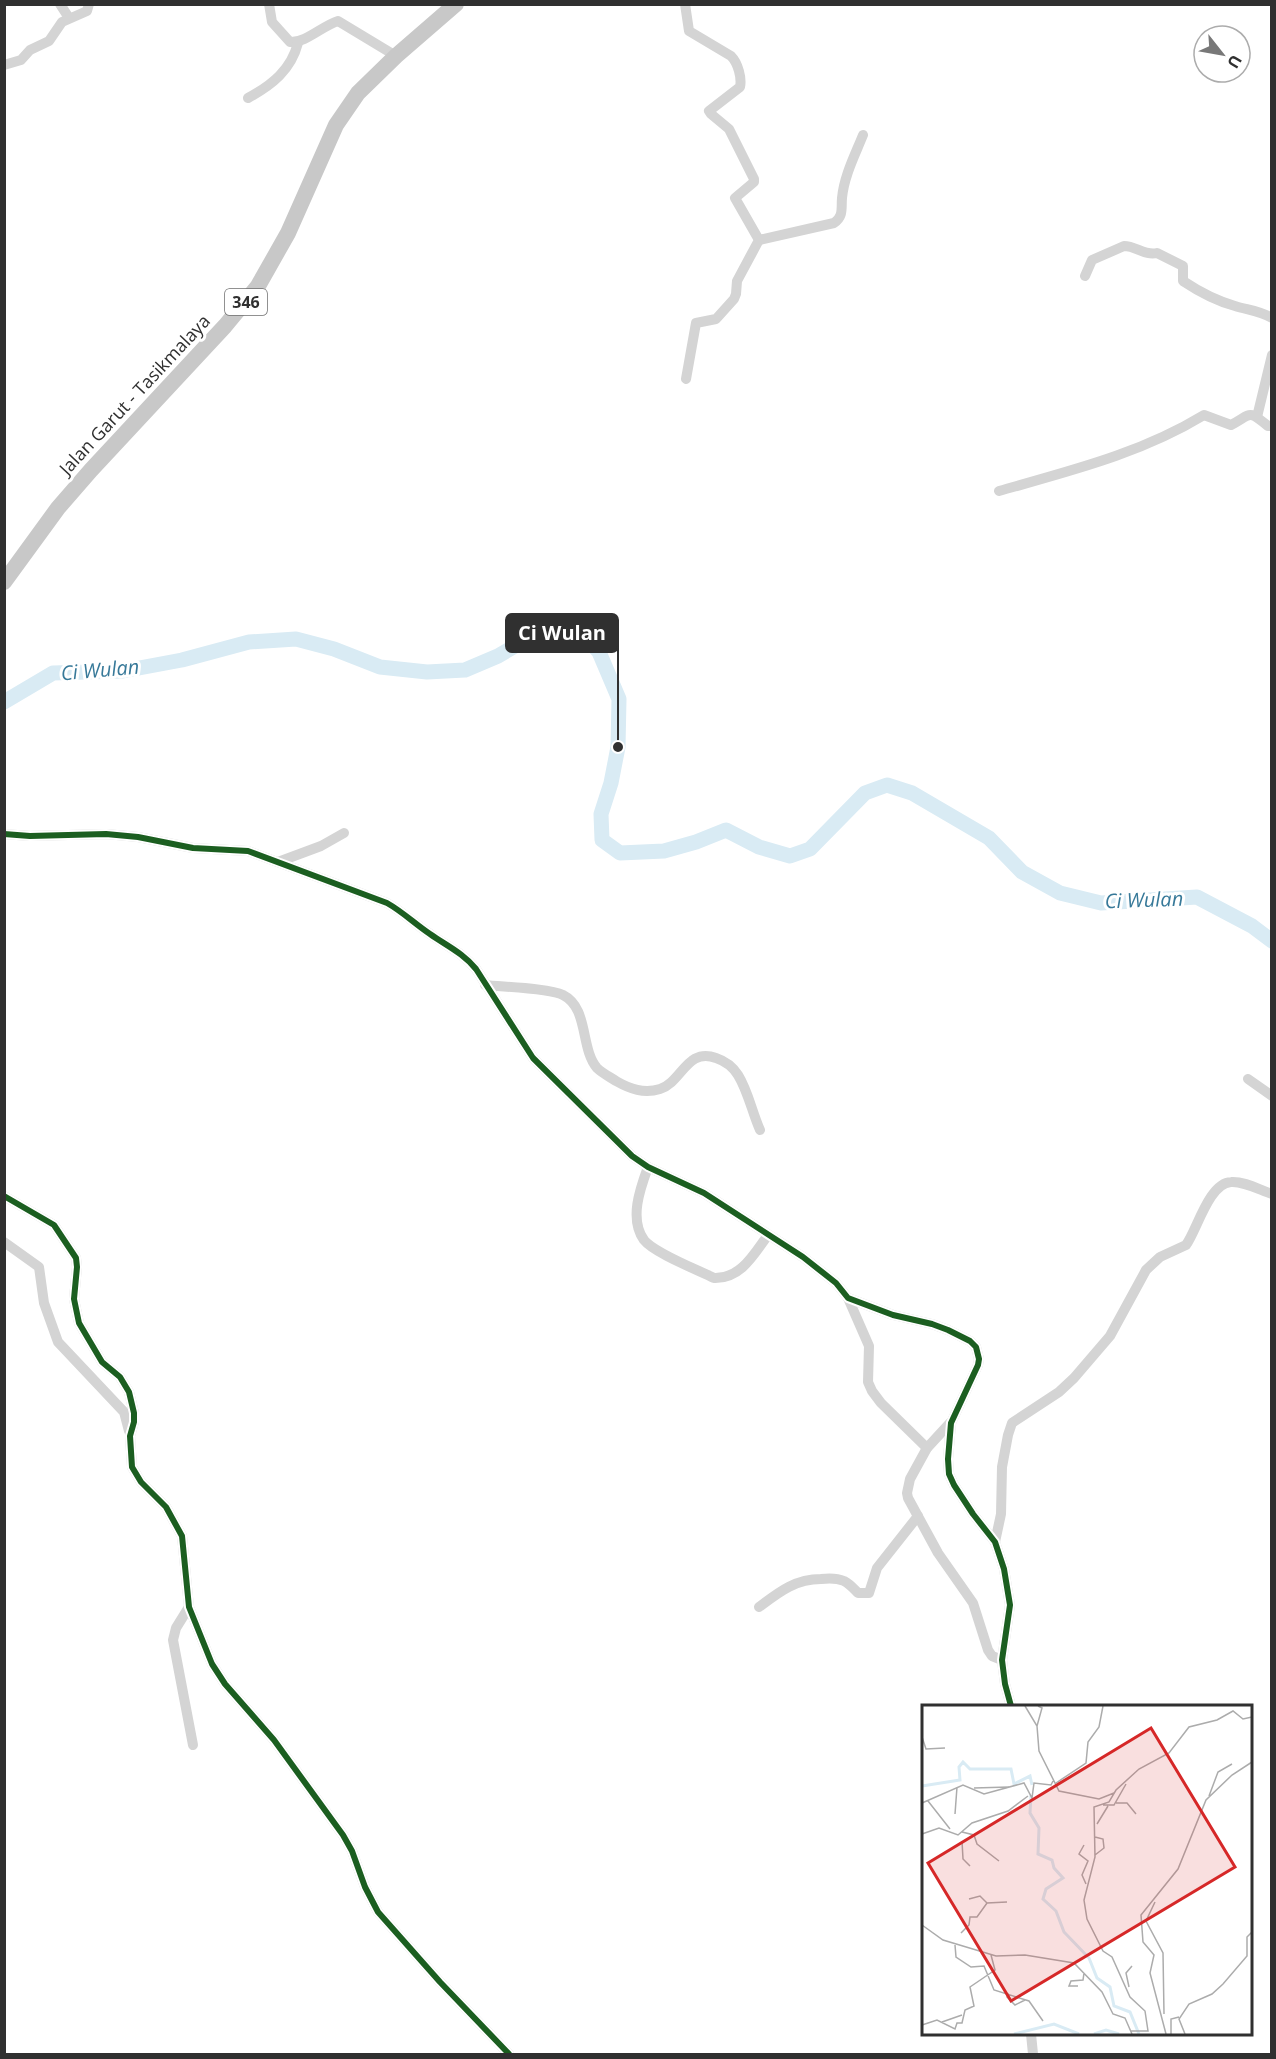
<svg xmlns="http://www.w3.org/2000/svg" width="1276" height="2059" viewBox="0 0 1276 2059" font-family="'Open Sans',sans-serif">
	<rect width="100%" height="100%" fill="#fff"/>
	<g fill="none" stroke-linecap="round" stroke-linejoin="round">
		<polyline stroke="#d9ebf4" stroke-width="15" points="4,702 53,673 123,671 182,660 249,642 296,639 334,649 380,667 427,672 465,670 498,656 532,636 564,632 587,639 599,652 619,699 618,747 611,783 601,814 602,840 620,853 664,851 696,842 726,830 759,847 790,856 810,849 865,793 887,785 912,793 989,838 1022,872 1060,893 1101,903 1197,897 1252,926 1272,941"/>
		<g stroke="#d4d4d4" stroke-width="10">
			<polyline points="60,4 69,18"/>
			<path d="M269 4 272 22 290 42C306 43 322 26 338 21L396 56"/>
			<path d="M685 4 689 31 731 56C738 63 742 78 740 87L709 111 711 114 729 129 754 179V182L735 198 759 240 737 281 736 294 734 299 716 319 696 323 686 379"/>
			<polyline points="4,65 21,60 30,50 49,41 62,22 87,11 89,4"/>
			<path d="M248 98C272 85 291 70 298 43"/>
			<path d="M759 240 834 223C844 216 841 208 842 198 844 176 855 155 863 135"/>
			<path d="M1085 276 1092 260 1124 246C1136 246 1145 256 1157 253L1183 266V281C1198 291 1217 301 1235 306 1248 310 1260 311 1272 318"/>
			<polyline points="1257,417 1272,355"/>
			<path d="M999 491C1069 471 1140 454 1204 415L1231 425C1252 414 1247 409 1268 426H1272"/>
			<path d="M4 834 30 836 106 834 138 837 193 848 248 851 387 903C403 912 415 924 430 934 447 946 463 953 476 969L533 1058 632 1156 648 1167 704 1193 803 1257 836 1283 848 1298 893 1315 932 1324 948 1330 970 1341 976 1347 979 1359 978 1365 951 1423 948 1459 949 1474 954 1485 973 1514 995 1542 1004 1569 1010 1605 1002 1660 1005 1684 1011 1706"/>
			<polyline points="278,862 321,846 344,833"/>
			<path d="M485 985C503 987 549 988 563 995 589 1008 580 1048 597 1068 602 1073 610 1077 616 1081 630 1089 644 1094 660 1089 682 1082 687 1047 716 1058 725 1061 733 1067 738 1075 748 1091 752 1112 760 1130"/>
			<polyline points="1248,1079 1272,1096"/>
			<path d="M648 1167C640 1189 629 1219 644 1240 654 1253 698 1270 714 1278 741 1279 754 1254 768 1235"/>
			<polyline points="4,1196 54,1225 76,1258 77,1267 74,1299 79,1323 102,1362 120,1377 129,1392 134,1413 134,1422 130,1436 132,1467 141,1482 166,1507 182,1536 189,1607 212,1664 225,1684 274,1740 343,1835 352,1851 365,1887 378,1912 440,1982 509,2054"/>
			<polyline points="4,1242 39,1267 44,1303 58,1342 124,1412 129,1431"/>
			<polyline points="848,1298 869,1346 868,1382 872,1391 881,1403 927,1448"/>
			<polyline points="950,1423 927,1448 910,1479 907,1493 908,1498 938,1553 973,1603 988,1650 992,1656 1002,1660"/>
			<path d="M995 1542 1001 1514 1002 1467 1008 1435 1012 1423 1059 1392 1074 1378 1110 1336 1146 1270 1160 1257 1186 1245C1197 1230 1209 1183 1231 1182 1244 1181 1260 1190 1272 1194"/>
			<polyline points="189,1607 176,1628 173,1640 193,1745"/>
			<path d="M759 1607C779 1592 795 1579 821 1579 829 1578 837 1578 844 1581 850 1584 854 1589 858 1593H869L877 1568 918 1516"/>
			<polyline points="1031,2034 1033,2054"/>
		</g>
		<polyline stroke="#c8c8c8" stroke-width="16" points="4,582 58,508 91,470 225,326 258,286 288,233 336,125 358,93 396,56 456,4"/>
		<defs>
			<g id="cycleway">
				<path d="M4 834 30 836 106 834 138 837 193 848 248 851 387 903C403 912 415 924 430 934 447 946 463 953 476 969L533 1058 632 1156 648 1167 704 1193 803 1257 836 1283 848 1298 893 1315 932 1324 948 1330 970 1341 976 1347 979 1359 978 1365 951 1423 948 1459 949 1474 954 1485 973 1514 995 1542 1004 1569 1010 1605 1002 1660 1005 1684 1011 1706"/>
				<polyline points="4,1196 54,1225 76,1258 77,1267 74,1299 79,1323 102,1362 120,1377 129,1392 134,1413 134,1422 130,1436 132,1467 141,1482 166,1507 182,1536 189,1607 212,1664 225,1684 274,1740 343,1835 352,1851 365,1887 378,1912 440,1982 509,2054"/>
			</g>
		</defs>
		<use href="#cycleway" stroke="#fff" stroke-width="10"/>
		<use href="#cycleway" stroke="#1b5e20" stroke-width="6"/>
	</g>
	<g text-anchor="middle" stroke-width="6" stroke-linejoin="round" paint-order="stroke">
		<rect fill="#fff" stroke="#6e6e6e" stroke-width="1.5" x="225" y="289" width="42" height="26" rx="4.5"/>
		<g font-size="16" font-weight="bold" fill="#303030">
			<text x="246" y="308">346</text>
		</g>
		<g font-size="18" fill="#303030" stroke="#fff">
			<text transform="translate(135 395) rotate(-47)" y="6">Jalan Garut - Tasikmalaya</text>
		</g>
		<g font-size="20" font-style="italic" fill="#377999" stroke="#fff">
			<text transform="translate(100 670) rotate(-5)" y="7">Ci Wulan</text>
			<text transform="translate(1144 900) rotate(-2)" y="7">Ci Wulan</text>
		</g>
	</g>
	<g transform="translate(922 1705)">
		<rect width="330" height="330" fill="#fff"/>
		<path fill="none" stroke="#d9ebf4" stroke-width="3" d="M0 81 38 75 37 62 41 57 48 64H89L92 79 108 71 110 80M109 90 108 108 117 123 116 149 130 155 132 163 141 173 124 184 121 194 134 206 142 227 167 253 175 273 188 282 192 301 208 307 217 329M92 329 132 319 157 329M172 329 184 325 197 329"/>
		<path fill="none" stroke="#acacac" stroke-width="1.5" d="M103 1 115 21 117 46 137 86 177 94 192 88M115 21 120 3 116 1M0 32 4 44 23 43M134 78 164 58 166 37 177 22 181 1M52 83 87 82M287 91 296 67 310 59M6 96 28 124M0 98 41 80 62 89 102 78 110 93 112 78 129 80 131 76M194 98H205L214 109M181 100H192L204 79M33 109 35 82M175 119 186 101M40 127 52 130 55 139 77 156M0 129 17 123 36 130 50 118 86 106 106 91M173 132 181 134 182 143 173 150M40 136 41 154 48 161M162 140 157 149 166 156 160 170 164 179M47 194 58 191 65 198M233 197 224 216 241 248 242 309M0 220 21 235 74 251 103 250 152 258 180 287 191 309 203 313 210 329M39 228 47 220 48 212H55L65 198 85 197M33 240 34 252 49 262 62 261 72 285 107 296 121 316M156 281H147L149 276 161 275 162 268M207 282 204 268 210 261M86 288 85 292 93 300 103 295M20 317 40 310M0 320 15 315 33 324 35 318H40L43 305 52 301 48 282 73 265 69 250M209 326H226L223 306 208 292 190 252 181 246 165 214 162 195 173 152 172 102 187 97 194 85 217 64 247 48 267 22 295 15 311 6 321 14 330 12M244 329 228 268 232 250 221 237 219 210 256 164 284 95 310 70 330 57M249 329V314L257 312M263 329 257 314 267 299 290 289 301 279 325 251V232L330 227"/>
		<path fill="#d62828" fill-opacity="0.15" stroke="#d62828" stroke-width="3" d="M229 23 313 162 89 296 6 158Z"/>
		<rect width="330" height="330" fill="none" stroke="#303030" stroke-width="3"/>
	</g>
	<path fill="none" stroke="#303030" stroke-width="2" d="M618 747L618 633"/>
	<circle fill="#303030" stroke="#fff" stroke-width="2" cx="618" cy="747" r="6"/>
	<rect fill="#303030" stroke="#303030" stroke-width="2" x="506" y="614" width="112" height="38" rx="6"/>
	<g font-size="20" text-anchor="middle" font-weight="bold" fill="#fff">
		<text x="562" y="640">Ci Wulan</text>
	</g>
	<rect width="1276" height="2059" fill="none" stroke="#303030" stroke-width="12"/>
	<g transform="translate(1222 54) rotate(121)"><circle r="28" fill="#ffffff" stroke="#acacac" stroke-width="1.5"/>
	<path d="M0-4.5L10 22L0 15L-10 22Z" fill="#787878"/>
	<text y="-9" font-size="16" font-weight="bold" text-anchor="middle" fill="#303030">U</text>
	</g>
</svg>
